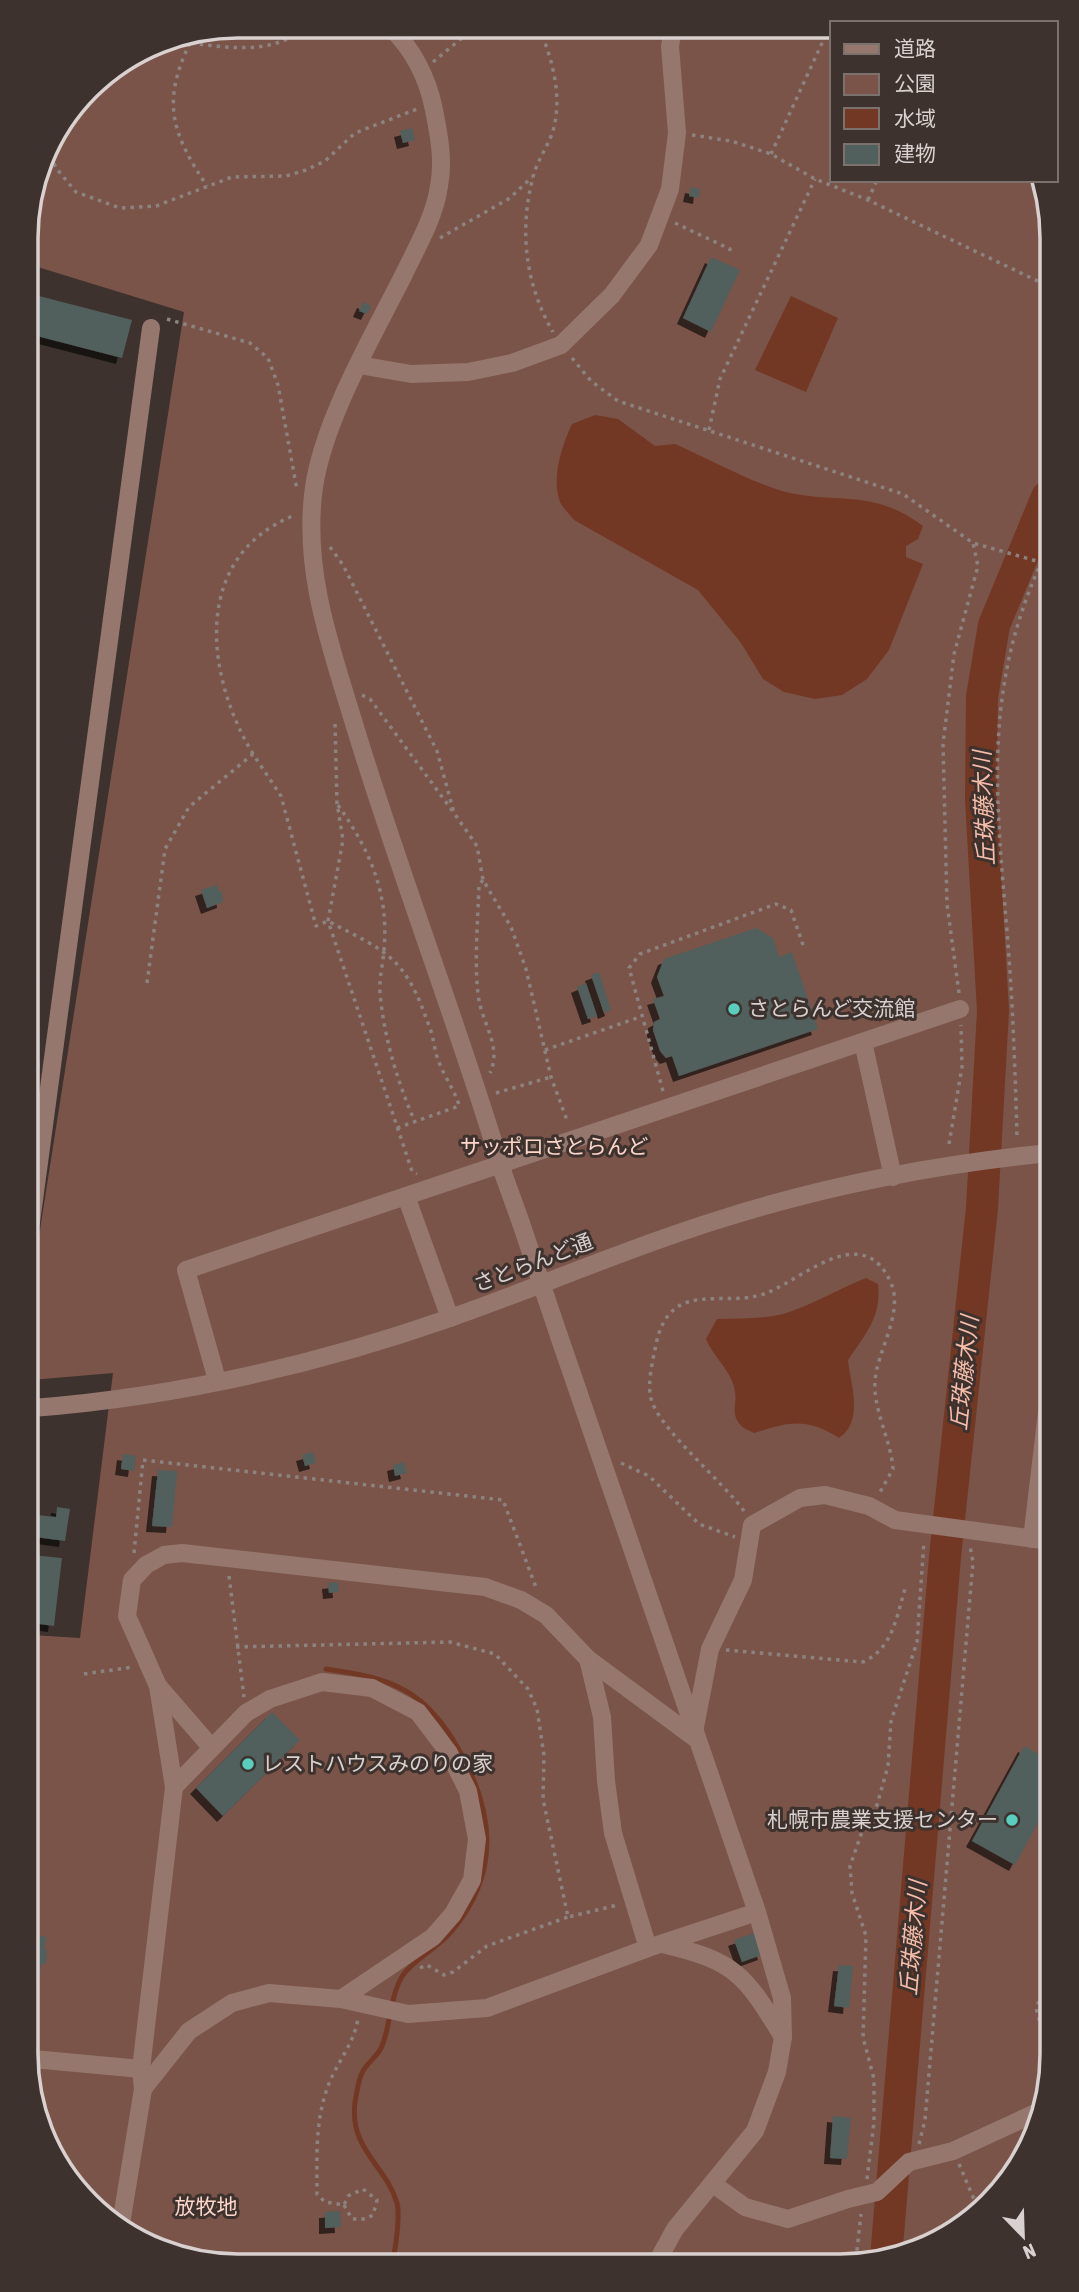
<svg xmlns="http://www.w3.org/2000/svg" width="1079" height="2292" viewBox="0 0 1079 2292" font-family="'Asap Condensed','Noto Sans JP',sans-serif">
	<defs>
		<filter id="shadow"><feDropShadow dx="-6" dy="6" stdDeviation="0" flood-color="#0009"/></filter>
	</defs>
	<rect width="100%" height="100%" fill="#3d322e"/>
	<polygon fill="#7a5448" points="239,26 832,30 832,180 1044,180 1045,183 1052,2067 1037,2134 1009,2183 958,2230 896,2258 198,2262 98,2213 62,2171 34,2109 32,1635 80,1638 113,1373 31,1380 31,1287 184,312 28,264 28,212 48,144 98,79 158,42"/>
	<g fill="#733824">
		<polygon points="791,296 838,318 806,392 755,370"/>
		<path d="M595 415 618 419 655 446 675 444C707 458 758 486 790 493 844 504 873 489 923 526L918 539 906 546V557L923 564 889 650 867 679 842 695 815 699 784 692 763 679 741 643 698 590 574 520C570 515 563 508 560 502 551 478 562 445 572 424Z"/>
		<path d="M866 1278 878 1284C882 1316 865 1335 848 1360 851 1387 864 1420 839 1438 806 1417 789 1422 754 1433 746 1429 741 1428 737 1420 732 1411 737 1402 735 1392 733 1372 713 1357 706 1339L717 1319C741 1318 769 1320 792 1311 817 1302 841 1288 866 1278Z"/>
	</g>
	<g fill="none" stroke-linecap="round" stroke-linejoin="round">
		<path stroke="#733824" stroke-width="5" d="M326 1669C392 1678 426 1690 459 1750 495 1813 500 1874 451 1932 438 1948 415 1958 403 1975 390 1995 391 2024 382 2046 378 2056 368 2062 363 2071 358 2079 357 2093 355 2102 349 2150 386 2165 397 2203 400 2213 396 2251 392 2261"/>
		<polyline stroke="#733824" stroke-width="32" points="886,2258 945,1557 982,1208 993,1011 981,799 982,697 994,625 1047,497"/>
	</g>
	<g fill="#515f5d" filter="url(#shadow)">
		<polygon points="412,128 415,140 403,143 400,131"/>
		<polygon points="691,187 700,189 699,198 689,196"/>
		<polygon points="711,257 740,270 711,332 683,318"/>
		<polygon points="39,296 132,320 122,358 29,334"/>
		<polygon points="363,302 371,306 367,314 359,311"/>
		<polygon points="217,885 219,892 222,891 223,902 207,908 201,890"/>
		<polygon points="756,928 773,938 779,957 792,952 818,1029 679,1076 672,1056 666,1058 660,1051 653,1030 654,1022 660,1019 653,999 664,996 657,977 664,959"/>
		<polygon points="599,972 611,1010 604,1013 591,975"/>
		<polygon points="586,983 597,1016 588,1019 577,987"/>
		<polygon points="31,1062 40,1063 38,1081 31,1081"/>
		<polygon points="313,1452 316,1463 305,1466 302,1455"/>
		<polygon points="123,1454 136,1456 134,1471 121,1469"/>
		<polygon points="404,1462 407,1473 395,1476 393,1465"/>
		<polygon points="158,1470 177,1471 172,1527 152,1526"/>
		<polygon points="57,1507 70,1509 65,1541 35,1537 38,1515 56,1517"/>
		<polygon points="32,1555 62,1558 54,1626 32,1623"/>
		<polygon points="338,1582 339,1592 329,1593 328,1583"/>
		<polygon points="272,1712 300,1740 223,1816 196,1788"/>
		<polygon points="1024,1746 1051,1761 1051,1798 1015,1865 972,1841"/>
		<polygon points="757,1932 764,1954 742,1962 734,1940"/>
		<polygon points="33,1935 47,1937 44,1949 47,1950 46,1964 41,1964 36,2008 33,2007"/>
		<polygon points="839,1965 853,1966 849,2008 834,2006"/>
		<polygon points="833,2116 851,2118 847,2159 830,2158"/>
		<polygon points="340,2211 341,2227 325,2228 325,2212"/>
	</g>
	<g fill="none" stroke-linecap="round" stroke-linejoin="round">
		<g stroke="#8c8380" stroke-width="3.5" stroke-dasharray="3.5 5" stroke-linecap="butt">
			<path d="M539 28C552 58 562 94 554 127 550 144 537 160 533 177 519 230 525 284 553 332"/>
			<path d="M186 37 190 43C231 48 272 55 307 27"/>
			<path d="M190 43C161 102 172 134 207 186"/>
			<polyline points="433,62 474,28"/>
			<polyline points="692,135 731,141 771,154 815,179 868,200 1046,285"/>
			<polyline points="47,148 56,168 76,192 120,208 156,206 232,177 286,176 306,170 325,161 355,133 417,109"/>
			<polyline points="771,154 828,30"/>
			<polyline points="868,200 877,180"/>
			<polyline points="675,223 730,249 728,256"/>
			<polyline points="440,238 510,198 532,177"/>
			<polyline points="167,319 250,343 268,358 278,385 297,490"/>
			<polyline points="572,358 591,381 618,401 903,494 973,543 1047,564"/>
			<polyline points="709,430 720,379 815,179"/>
			<polyline points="330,547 343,565 437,751 454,813 477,846 483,880 511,927 526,969 551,1077 568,1123"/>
			<polyline points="362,695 370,699 454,813"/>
			<polyline points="335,724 337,803 343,840 328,921 412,1171 417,1174"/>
			<path d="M253 754C205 675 191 556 295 515"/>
			<path d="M338 805C370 851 389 892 384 950 383 964 379 978 380 993 384 1037 397 1081 415 1122"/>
			<path d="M483 880 479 885C478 918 473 976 480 1005 486 1029 501 1049 490 1073"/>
			<path d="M147 983 165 849 189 807 253 754 281 796 316 926 328 921C389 953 405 957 429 1026 434 1037 434 1051 439 1062 445 1078 454 1089 459 1105"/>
			<polyline points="959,993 947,904 943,744 954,654 978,566 973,543"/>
			<polyline points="545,1050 640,1017"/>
			<polyline points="663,1091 629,968 640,954 776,904 791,910 803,945"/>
			<polyline points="496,1093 551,1077"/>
			<polyline points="397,1128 459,1106"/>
			<path d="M1017 1135C1015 1071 1013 1007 1008 944 997 804 981 695 1041 563"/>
			<polyline points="949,1144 962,1067 961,1025"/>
			<polyline points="621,1463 649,1476 699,1524 735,1537"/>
			<path d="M744 1511C722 1481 663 1432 652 1402 646 1386 653 1360 656 1344 671 1275 727 1311 769 1292 806 1276 864 1221 891 1283 904 1313 877 1351 875 1381 873 1410 891 1440 893 1469L879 1494"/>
			<polyline points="134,1553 143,1460 503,1500 537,1590"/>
			<polyline points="229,1576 244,1697"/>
			<polyline points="236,1647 450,1642 495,1654 528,1689 537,1709 544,1755 543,1799 568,1917 618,1905"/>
			<path d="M726 1650 863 1662C893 1648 896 1618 905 1589"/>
			<polyline points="84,1674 133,1667"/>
			<polyline points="1052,1896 1041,1920 1049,1980 1036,2008 1041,2026 1052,2035"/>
			<polyline points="420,1968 427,1965 444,1975 453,1972 487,1946 568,1917"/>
			<polyline points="919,2144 925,2120 973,1562 970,1546"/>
			<polyline points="959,2164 979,2211"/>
			<polyline points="867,2179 874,2122 874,2079 863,2037 866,1936 852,1893 850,1866 864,1826 877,1805 888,1766 891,1721 917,1642 924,1541"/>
			<path d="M344 2205 352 2219H366L373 2215 377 2200 363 2189 348 2196 344 2205 325 2202 317 2194C317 2160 315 2125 326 2092 334 2065 354 2046 358 2018"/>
			<polyline points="856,2259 861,2214"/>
		</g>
		<g stroke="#95776e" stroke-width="18">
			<path d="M390 27C413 49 428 79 434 110 439 135 444 161 439 186 435 216 417 247 404 274 373 336 324 419 314 487 302 572 332 650 356 730 398 868 450 1003 493 1141"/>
			<polyline points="359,365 411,374 468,372 512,363 561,345 612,295 649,245 670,189 677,133 670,46 673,29"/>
			<polyline points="863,1042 893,1177"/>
			<polyline points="503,1173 521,1223"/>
			<polyline points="31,1222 151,328"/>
			<polyline points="450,1318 406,1196 960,1009"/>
			<polyline points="559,1336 757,1912 782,1998 783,2037 777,2072 755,2131 675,2229 658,2260"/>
			<polyline points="217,1380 186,1270 406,1196"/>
			<path d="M32 1408C173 1397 316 1365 450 1318 539 1287 627 1248 718 1220 824 1186 938 1164 1049 1153"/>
			<polyline points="1032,1539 1050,1387"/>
			<polyline points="588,1659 602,1717 606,1781 613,1833 648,1948"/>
			<polyline points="159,1687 211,1747"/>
			<polyline points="694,1732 710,1649 743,1580 752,1525 800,1498 825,1495 869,1506 895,1520 1050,1541"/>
			<polyline points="174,1787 246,1713 270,1699 322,1682 372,1688 418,1712 449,1753 468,1791 477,1839 472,1880 453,1914 433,1937 341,1999"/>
			<path d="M662 1944C736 1961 745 1975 783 2037"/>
			<polyline points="33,2059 141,2069"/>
			<polyline points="143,2089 141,2069 174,1787 158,1686 127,1616 132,1580 146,1565 164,1555 182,1553 485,1587 521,1600 546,1615 588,1659 695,1738"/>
			<polyline points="713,2184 745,2207 788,2219 848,2199 877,2192 909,2162 953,2151 1042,2110"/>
			<polyline points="121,2224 143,2089 189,2031 232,2003 269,1993 341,1999 408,2014 487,2008 648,1948 757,1912"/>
		</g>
		<g stroke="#95776e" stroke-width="18">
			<polyline points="493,1141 503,1173"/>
			<polyline points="521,1223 559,1336"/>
		</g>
	</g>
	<g fill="#59cebf" stroke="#3d322e" stroke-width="2.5">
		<circle cx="734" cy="1009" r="7"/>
		<circle cx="248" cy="1764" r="7"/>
		<circle cx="1012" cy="1820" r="7"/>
	</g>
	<g text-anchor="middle" stroke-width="6" stroke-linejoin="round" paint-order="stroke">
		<g font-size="21" fill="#d9d1cf" stroke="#3d322e" text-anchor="start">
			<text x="748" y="1016">さとらんど交流館</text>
			<text x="262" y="1771">レストハウスみのりの家</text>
			<text x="998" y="1827" text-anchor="end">札幌市農業支援センター</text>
		</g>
		<g font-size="21" fill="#fed6ca" stroke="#3d322e">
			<text x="554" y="1154">サッポロさとらんど</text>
			<text x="206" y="2214">放牧地</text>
		</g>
		<g font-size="21" fill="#d9d1cf" stroke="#3d322e">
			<text transform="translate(533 1263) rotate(-21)" y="7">さとらんど通</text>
		</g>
		<g font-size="23" font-style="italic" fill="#f5bca9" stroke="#3d322e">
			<text transform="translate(984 808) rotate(-92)" y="8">丘珠藤木川</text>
			<text transform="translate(964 1373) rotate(-84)" y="8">丘珠藤木川</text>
			<text transform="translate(913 1938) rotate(-85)" y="8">丘珠藤木川</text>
		</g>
	</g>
	<path d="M0 0H1079V2292H0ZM238 38H840A200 200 0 0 1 1040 238V2054A200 200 0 0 1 840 2254H238A200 200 0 0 1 38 2054V238A200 200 0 0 1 238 38Z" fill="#3d322e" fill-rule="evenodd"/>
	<path fill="none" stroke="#d9d1cf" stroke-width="3.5" d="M238 38H840A200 200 0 0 1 1040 238V2054A200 200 0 0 1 840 2254H238A200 200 0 0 1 38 2054V238A200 200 0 0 1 238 38Z"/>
	<rect x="830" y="21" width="228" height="161" fill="#3d322e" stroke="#7b726e" stroke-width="2"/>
	<rect x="844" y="44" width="35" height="10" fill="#95776e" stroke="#7b726e" stroke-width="2"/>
	<text x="894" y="56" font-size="21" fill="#d9d1cf">道路</text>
	<rect x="844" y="74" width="35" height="21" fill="#7a5448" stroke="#7b726e" stroke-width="2"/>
	<text x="894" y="91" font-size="21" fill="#d9d1cf">公園</text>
	<rect x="844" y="108" width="35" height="21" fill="#733824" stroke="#7b726e" stroke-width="2"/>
	<text x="894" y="126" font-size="21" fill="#d9d1cf">水域</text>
	<rect x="844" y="144" width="35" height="21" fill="#515f5d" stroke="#7b726e" stroke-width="2"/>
	<text x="894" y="161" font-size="21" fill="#d9d1cf">建物</text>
	<g transform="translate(1023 2236) rotate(157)" stroke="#3d322e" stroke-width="5" paint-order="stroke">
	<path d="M0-5L12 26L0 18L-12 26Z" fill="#d9d1cf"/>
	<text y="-10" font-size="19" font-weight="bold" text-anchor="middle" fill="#d9d1cf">N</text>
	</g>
</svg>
